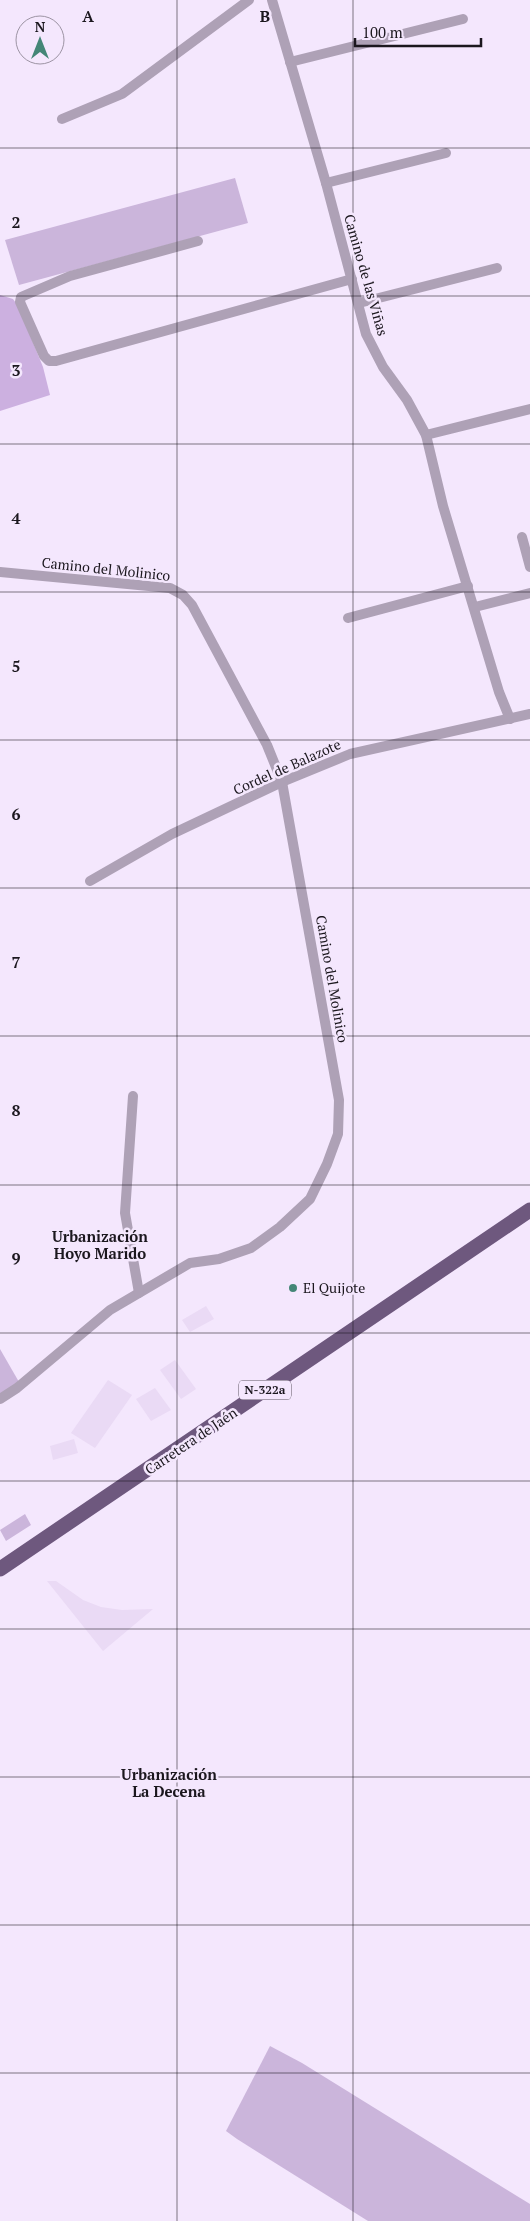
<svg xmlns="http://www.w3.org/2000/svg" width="530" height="2221" viewBox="0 0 530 2221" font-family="'PT Serif',serif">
	<rect width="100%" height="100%" fill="#f4e7fd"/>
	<g fill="#eadaf5">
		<polygon points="206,1306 214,1319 190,1332 182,1320"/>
		<polygon points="175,1360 196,1389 181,1399 160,1370"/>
		<polygon points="108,1380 132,1395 95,1448 71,1433"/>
		<polygon points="155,1388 171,1410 151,1421 136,1399"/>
		<polygon points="74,1439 78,1453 53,1460 50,1446"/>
		<polygon points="47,1581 56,1581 83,1600 101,1607 122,1610 153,1609 103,1651"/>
	</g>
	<g fill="#cbb5db">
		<polygon points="235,178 248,223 19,285 5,240"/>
		<polygon points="0,1349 19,1382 0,1395"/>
		<polygon points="25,1514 31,1525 6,1541 0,1530"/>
		<polygon points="270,2046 302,2063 530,2204 530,2221 368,2221 237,2139 226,2131"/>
	</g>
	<polygon fill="#ccb0e0" points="0,295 13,299 18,306 43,367 50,395 0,411"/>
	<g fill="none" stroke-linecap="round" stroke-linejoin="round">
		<g stroke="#aea1b6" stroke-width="10">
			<polyline points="272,0 326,183 366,334 383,367 407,400 426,435 443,506 499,692 510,719"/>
			<polyline points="290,62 463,19"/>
			<polyline points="62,119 122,94 249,0"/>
			<polyline points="326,183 446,153"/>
			<polyline points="198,241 70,276 21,297 20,302 44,356 49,361 56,361 352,279"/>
			<polyline points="359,303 497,268"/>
			<polyline points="426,435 530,409"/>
			<polyline points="522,537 530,567"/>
			<polyline points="0,572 170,588 183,595 192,605 267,745 282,782 339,1100 338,1134 327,1164 310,1199 280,1227 251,1248 219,1259 190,1263 110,1310 17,1388 0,1399"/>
			<polyline points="475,607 530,593"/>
			<polyline points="348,618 468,586"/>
			<polyline points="90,881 172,834 282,782 350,754 530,714"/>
			<polyline points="133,1096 125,1213 139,1293"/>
		</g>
		<polyline stroke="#6e587e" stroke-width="15" points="0,1569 530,1210"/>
	</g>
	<path fill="none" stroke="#1b171e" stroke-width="1" stroke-opacity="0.55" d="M177 0V2221M353 0V2221M0 148H530M0 296H530M0 444H530M0 592H530M0 740H530M0 888H530M0 1036H530M0 1185H530M0 1333H530M0 1481H530M0 1629H530M0 1777H530M0 1925H530M0 2073H530"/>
	<circle fill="#448677" stroke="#f4e7fd" stroke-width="2" cx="293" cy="1288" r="5"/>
	<g text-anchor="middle" stroke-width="5" stroke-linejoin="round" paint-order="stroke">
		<rect fill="#f4e7fd" stroke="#5c5561" stroke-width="1" x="239" y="1380.5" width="52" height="19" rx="4"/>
		<g font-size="12" font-weight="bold" fill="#1b171e">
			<text x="265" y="1394">N-322a</text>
		</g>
		<g font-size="14" fill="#1b171e" stroke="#f4e7fd">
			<text transform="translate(366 275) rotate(74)" y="5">Camino de las Viñas</text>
			<text transform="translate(106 569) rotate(6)" y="5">Camino del Molinico</text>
			<text transform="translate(287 767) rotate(-24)" y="5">Cordel de Balazote</text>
			<text transform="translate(332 979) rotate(80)" y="5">Camino del Molinico</text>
			<text transform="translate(191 1441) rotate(-34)" y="5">Carretera de Jaén</text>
		</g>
		<g font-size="14" fill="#1b171e" stroke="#f4e7fd" text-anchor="start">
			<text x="303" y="1293">El Quijote</text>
		</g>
		<g font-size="15" font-weight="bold" fill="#1b171e" stroke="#f4e7fd">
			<text x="100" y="1242">Urbanización<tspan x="100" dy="17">Hoyo Marido</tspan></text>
			<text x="169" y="1780">Urbanización<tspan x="169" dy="17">La Decena</tspan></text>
		</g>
	</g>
	<g font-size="16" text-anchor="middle" font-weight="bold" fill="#1b171e" stroke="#f4e7fd" stroke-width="5" stroke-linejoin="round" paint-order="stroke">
		<text x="88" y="22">A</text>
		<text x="265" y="22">B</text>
		<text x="16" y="228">2</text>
		<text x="16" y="376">3</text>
		<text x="16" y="524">4</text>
		<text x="16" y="672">5</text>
		<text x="16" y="820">6</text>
		<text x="16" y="968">7</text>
		<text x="16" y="1116">8</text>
		<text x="16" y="1264">9</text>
	</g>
	<g transform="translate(40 40)"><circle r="24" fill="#f4e7fd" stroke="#9d94a4"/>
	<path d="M0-4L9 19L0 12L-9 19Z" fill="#448677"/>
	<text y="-8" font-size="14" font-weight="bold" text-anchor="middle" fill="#1b171e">N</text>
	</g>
	<path d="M355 38v8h126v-8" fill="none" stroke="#1b171e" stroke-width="2.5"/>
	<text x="362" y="38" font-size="15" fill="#1b171e" stroke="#f4e7fd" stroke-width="4" paint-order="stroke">100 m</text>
</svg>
